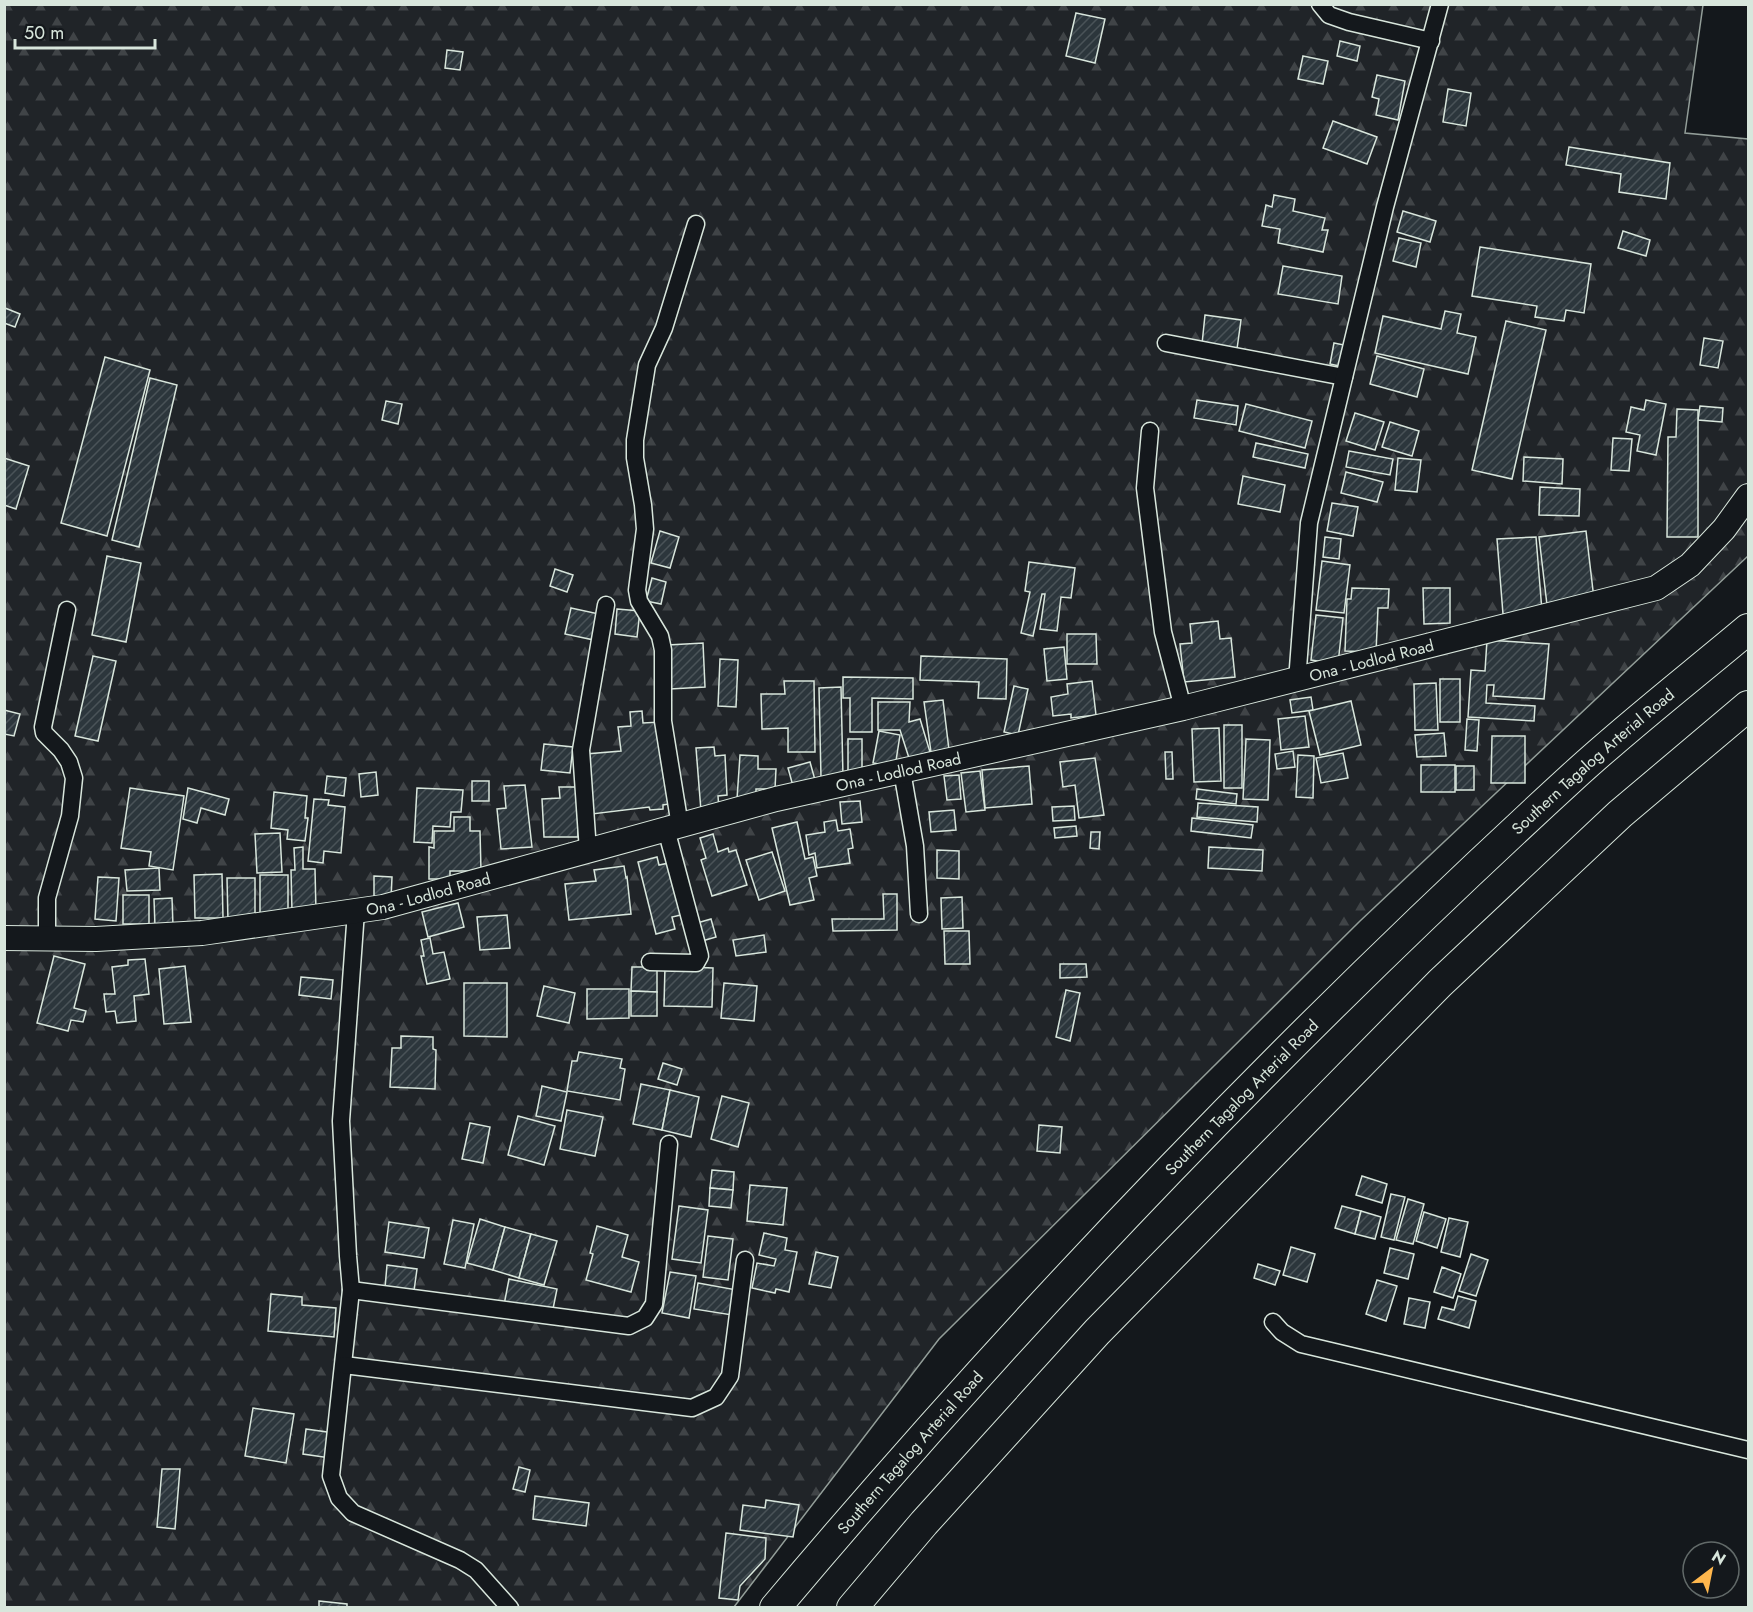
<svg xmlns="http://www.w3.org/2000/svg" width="1753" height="1612" viewBox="0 0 1753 1612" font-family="Jost,sans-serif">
	<defs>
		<pattern id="forest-firs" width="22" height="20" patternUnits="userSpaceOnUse" patternTransform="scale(1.5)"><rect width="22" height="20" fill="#202428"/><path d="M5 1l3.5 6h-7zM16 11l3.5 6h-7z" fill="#404447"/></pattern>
		<pattern id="building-hatch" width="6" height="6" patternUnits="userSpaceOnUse" patternTransform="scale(1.5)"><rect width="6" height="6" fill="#2c363c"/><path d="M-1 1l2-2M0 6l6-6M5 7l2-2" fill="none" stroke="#4a5358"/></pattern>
	</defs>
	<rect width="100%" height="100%" fill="#14181c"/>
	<polygon fill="url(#forest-firs)" stroke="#939e99" stroke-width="1.5" points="5,5 1703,5 1685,133 1748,139 1748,556 1360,921 939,1339 734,1607 5,1608"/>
	<g fill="url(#building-hatch)" stroke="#d8e6dc" stroke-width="1.5">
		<polygon points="1076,13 1105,19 1095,63 1066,56"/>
		<polygon points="1340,41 1360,46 1357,61 1337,56"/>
		<polygon points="447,50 463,52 460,70 445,68"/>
		<polygon points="1303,56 1328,61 1323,84 1298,79"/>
		<polygon points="1377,75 1405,81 1398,120 1376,115 1379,99 1372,97"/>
		<polygon points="1448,89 1471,93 1466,126 1443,122"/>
		<polygon points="1333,121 1377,137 1367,164 1323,148"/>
		<polygon points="1569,147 1670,163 1666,199 1619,192 1621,174 1566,165"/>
		<polygon points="1274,195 1295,199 1293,211 1325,218 1322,230 1328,230 1323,252 1278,243 1280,229 1262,226 1266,205 1272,207"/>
		<polygon points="1403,211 1436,221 1430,242 1397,232"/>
		<polygon points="1623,231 1650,240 1646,256 1618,248"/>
		<polygon points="1399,238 1421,243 1416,267 1393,261"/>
		<polygon points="1480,247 1591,264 1584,313 1566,310 1564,321 1535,317 1537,306 1472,296"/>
		<polygon points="1283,266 1342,276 1338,304 1278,294"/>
		<polygon points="5,308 20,314 15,327 4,323"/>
		<polygon points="1445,311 1461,314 1457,333 1476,337 1468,374 1375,353 1383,316 1441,329"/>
		<polygon points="1205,315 1241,320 1237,349 1202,344"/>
		<polygon points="1506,321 1546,330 1512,479 1472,470"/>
		<polygon points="1704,338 1723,341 1718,368 1700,365"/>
		<polygon points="1334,343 1349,346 1344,367 1330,364"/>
		<polygon points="1377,356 1424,369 1417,397 1370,384"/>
		<polygon points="105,357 150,370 107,536 61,523"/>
		<polygon points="150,378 177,385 139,547 112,540"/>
		<polygon points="1197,400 1238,406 1236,425 1194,418"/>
		<polygon points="1646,400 1666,404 1656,455 1637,451 1640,435 1626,432 1631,407 1644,410"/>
		<polygon points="386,401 402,404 398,424 382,420"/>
		<polygon points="1246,404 1312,421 1305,448 1239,431"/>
		<polygon points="1700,406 1723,408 1722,422 1698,420"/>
		<polygon points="1677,409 1698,410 1698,537 1667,537 1668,437 1676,437"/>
		<polygon points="1355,413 1384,422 1375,450 1346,441"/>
		<polygon points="1390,422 1419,431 1412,456 1382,447"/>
		<polygon points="1613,438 1632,439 1629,471 1611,470"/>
		<polygon points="1256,443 1308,454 1305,468 1253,457"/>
		<polygon points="1349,451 1393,459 1390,475 1346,467"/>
		<polygon points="1524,457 1563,459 1562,484 1523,481"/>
		<polygon points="4,458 29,466 16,509 4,505"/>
		<polygon points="1398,458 1421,460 1417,492 1395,490"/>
		<polygon points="1346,472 1383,482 1377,502 1341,493"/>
		<polygon points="1243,476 1285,485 1280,512 1238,504"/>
		<polygon points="1540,487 1580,489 1579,516 1539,515"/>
		<polygon points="1332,503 1358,507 1353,536 1327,531"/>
		<polygon points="660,531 679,537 670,568 651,563"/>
		<polygon points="1586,531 1594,599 1547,605 1539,537"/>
		<polygon points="1325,537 1341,539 1339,559 1323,557"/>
		<polygon points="1536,537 1542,611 1503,614 1497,539"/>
		<polygon points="107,556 141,563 126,642 92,635"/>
		<polygon points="1322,561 1350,565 1344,613 1316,610"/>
		<polygon points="1029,562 1075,568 1071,598 1061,597 1057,631 1040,629 1045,594 1042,594 1033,636 1021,633 1030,592 1025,591"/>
		<polygon points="555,569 573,575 567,592 550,586"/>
		<polygon points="652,578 666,582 661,604 646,601"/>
		<polygon points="1352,588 1389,589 1388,608 1378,608 1376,652 1345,651 1347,599 1351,599"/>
		<polygon points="1423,588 1450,588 1450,623 1424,624"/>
		<polygon points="571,608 599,614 594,640 565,634"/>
		<polygon points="617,609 640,611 637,637 615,634"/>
		<polygon points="1316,615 1343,618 1338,664 1311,660"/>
		<polygon points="1218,621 1220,639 1231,638 1235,677 1184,682 1180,644 1192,643 1190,624"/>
		<polygon points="1067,634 1096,634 1097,664 1067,664"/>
		<polygon points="1487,640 1549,644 1544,699 1493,696 1494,685 1487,685 1486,703 1535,706 1534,721 1468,717 1471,670 1485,671"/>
		<polygon points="703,643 705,687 670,689 668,645"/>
		<polygon points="1064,647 1067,679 1047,681 1044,649"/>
		<polygon points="93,656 116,661 98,741 75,736"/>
		<polygon points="921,656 1007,659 1006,699 978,698 979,682 920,680"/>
		<polygon points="720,659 738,660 736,707 718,706"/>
		<polygon points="843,677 913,678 913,699 872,698 872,732 850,732 850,698 843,698"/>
		<rect x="1440" y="679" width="20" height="43"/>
		<polygon points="784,681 814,681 815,752 788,752 788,728 762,729 761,694 785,694"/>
		<polygon points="1092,681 1096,715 1071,718 1071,714 1053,716 1051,697 1068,694 1067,684"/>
		<polygon points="1436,683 1438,730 1415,730 1414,684"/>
		<polygon points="1014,686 1028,689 1018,735 1004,732"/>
		<polygon points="841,687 843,777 821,778 819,688"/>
		<polygon points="1311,697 1313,710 1292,713 1290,700"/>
		<polygon points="943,700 949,750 931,752 924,702"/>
		<polygon points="1351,701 1361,745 1320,755 1309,711"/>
		<polygon points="878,702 910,702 909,722 920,719 930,752 909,758 900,730 878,730"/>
		<polygon points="4,710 20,714 14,736 4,734"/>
		<polygon points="642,711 643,723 661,722 669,804 663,805 663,809 650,810 649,807 592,814 586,754 621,751 618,727 631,726 630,712"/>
		<polygon points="1305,716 1309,747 1281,750 1278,719"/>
		<polygon points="1467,719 1479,720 1477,751 1465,750"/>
		<rect x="1224" y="725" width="18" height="63"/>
		<polygon points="1219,728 1221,781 1194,782 1192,729"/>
		<polygon points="879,731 900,735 895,767 873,763"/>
		<polygon points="1444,733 1446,756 1417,757 1415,735"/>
		<polygon points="1492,736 1525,736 1525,783 1491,783"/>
		<rect x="848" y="739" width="14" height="32"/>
		<polygon points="1246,739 1270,740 1268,800 1243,799"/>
		<polygon points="544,744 573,747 570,773 541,770"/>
		<polygon points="714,747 715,756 725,755 727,795 718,796 719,810 701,811 696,748"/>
		<polygon points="1293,751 1295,767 1277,769 1275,754"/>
		<polygon points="1165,752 1172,752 1173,779 1166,779"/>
		<polygon points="1343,753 1348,778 1321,783 1316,758"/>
		<polygon points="740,755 758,756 758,769 776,769 775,789 756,789 756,800 737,799"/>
		<polygon points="1298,755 1314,756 1313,798 1296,797"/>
		<polygon points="1095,758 1104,815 1079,818 1075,785 1063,787 1060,762"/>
		<polygon points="810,762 815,780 793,786 788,768"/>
		<rect x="1421" y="765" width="34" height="27"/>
		<polygon points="1029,766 1032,804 985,808 982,770"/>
		<rect x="1456" y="766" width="18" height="24"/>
		<polygon points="980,771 985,810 966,812 961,773"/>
		<polygon points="376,772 378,795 361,797 359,774"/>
		<polygon points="959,775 961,799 947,800 944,776"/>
		<polygon points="327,776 346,778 344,796 325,793"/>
		<rect x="472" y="781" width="17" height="20"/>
		<polygon points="525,785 532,847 501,849 497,809 506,808 504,786"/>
		<polygon points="559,787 577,787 578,837 544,837 542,799 560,798"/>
		<polygon points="130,788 184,796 173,870 149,866 151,852 121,848"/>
		<polygon points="188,788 229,799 225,815 201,808 197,823 183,819"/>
		<polygon points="417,788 463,790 461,812 451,812 450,827 433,826 432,843 414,842"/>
		<polygon points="1197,789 1237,794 1236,804 1196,799"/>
		<polygon points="274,792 307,796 305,818 308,818 305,841 287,839 288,830 271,828"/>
		<polygon points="314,799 329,800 328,805 345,807 341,853 324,851 323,863 308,861"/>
		<polygon points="860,801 862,822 842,824 840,802"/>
		<polygon points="1198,803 1258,807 1257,822 1197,817"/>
		<polygon points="1074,806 1075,820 1053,821 1052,807"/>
		<polygon points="954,810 956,830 931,832 929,812"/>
		<polygon points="454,817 470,817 470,831 480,831 481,871 450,871 450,879 429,879 429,847 434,848 434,831 454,831"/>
		<polygon points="1192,818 1253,825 1251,838 1191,831"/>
		<polygon points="836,820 838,831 850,829 853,848 848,849 850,863 817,868 815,853 809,855 806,835 825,832 824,822"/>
		<polygon points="797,822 805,859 813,857 817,876 809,878 814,900 790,905 772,828"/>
		<polygon points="1076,826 1077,836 1055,838 1054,828"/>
		<polygon points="1091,832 1100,832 1099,849 1090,848"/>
		<polygon points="280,833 282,872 257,873 255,834"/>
		<polygon points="713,834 718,852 728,848 729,852 736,850 747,885 712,896 701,860 706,858 700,838"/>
		<polygon points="303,847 303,869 315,869 316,912 292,912 291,870 295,870 294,848"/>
		<polygon points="1209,847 1263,850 1262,871 1208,868"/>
		<polygon points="937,850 959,851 959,879 937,878"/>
		<polygon points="772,852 785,891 759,900 746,860"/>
		<polygon points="657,857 659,865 669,863 681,915 672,917 675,929 656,934 638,862"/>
		<polygon points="624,866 626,878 627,877 631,914 569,920 565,884 596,881 594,870"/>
		<polygon points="159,868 160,890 127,891 125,870"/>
		<polygon points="222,874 223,918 195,918 194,875"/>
		<rect x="260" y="875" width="28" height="43"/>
		<polygon points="374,876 392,877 391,899 374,898"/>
		<polygon points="98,877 119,878 116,921 95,919"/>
		<polygon points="227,878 255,878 255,922 228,922"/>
		<polygon points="883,894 897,894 897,930 833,931 832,919 884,919"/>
		<rect x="123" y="895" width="26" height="29"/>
		<polygon points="962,897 963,928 942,929 941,898"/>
		<polygon points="172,898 173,926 155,927 154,899"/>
		<polygon points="458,903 464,927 428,937 422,912"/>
		<polygon points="507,915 510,948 480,950 477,917"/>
		<polygon points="711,919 716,937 702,941 697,923"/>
		<polygon points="944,931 969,931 970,964 945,964"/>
		<polygon points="764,935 766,952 736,956 733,940"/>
		<polygon points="430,938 433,954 444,952 450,979 427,984 421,956 424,956 421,940"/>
		<polygon points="54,956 85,964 74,1008 86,1011 83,1022 71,1020 68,1031 37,1023"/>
		<polygon points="145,959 149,994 134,996 136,1021 117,1023 115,1011 106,1012 104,994 115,994 112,967 128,965 128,960"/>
		<polygon points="1060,964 1086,964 1087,977 1060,978"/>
		<polygon points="185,966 191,1022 164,1024 159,969"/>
		<polygon points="665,966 713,968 712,1007 664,1006"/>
		<polygon points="632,967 657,967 657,992 631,991"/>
		<polygon points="301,977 333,980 331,999 299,995"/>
		<polygon points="464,983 507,983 507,1037 464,1036"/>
		<polygon points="724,983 757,986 754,1021 721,1018"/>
		<polygon points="544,986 575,993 569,1023 537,1016"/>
		<polygon points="587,989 629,989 629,1018 587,1019"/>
		<polygon points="1066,990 1080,993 1070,1041 1056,1037"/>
		<polygon points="631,991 657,992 657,1016 631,1016"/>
		<polygon points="401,1036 433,1037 433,1049 436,1050 435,1089 390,1087 392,1048 401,1048"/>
		<polygon points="579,1052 622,1059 620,1068 625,1069 620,1100 567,1091 572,1061 577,1061"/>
		<polygon points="663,1063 682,1069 677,1085 658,1079"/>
		<polygon points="641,1084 670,1090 662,1130 633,1124"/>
		<polygon points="542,1086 567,1092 561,1121 536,1116"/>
		<polygon points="670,1090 699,1097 691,1137 662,1130"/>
		<polygon points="722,1096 749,1103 738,1147 711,1139"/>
		<polygon points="567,1110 603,1117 595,1156 560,1149"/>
		<polygon points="518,1116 555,1126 544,1165 508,1155"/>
		<polygon points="470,1123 490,1127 483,1163 462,1159"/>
		<polygon points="1039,1125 1062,1127 1060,1153 1037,1151"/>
		<polygon points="712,1170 734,1172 733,1190 710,1188"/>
		<polygon points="1362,1176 1387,1184 1382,1203 1356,1195"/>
		<polygon points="750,1185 787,1188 783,1225 747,1221"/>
		<polygon points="710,1188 733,1190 731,1208 709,1206"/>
		<polygon points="1391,1194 1405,1197 1394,1240 1381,1237"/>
		<polygon points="1408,1199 1424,1204 1413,1244 1396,1240"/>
		<polygon points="679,1206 708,1210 701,1263 672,1259"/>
		<polygon points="1342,1206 1361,1211 1355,1234 1335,1228"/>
		<polygon points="1361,1211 1381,1217 1375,1239 1355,1234"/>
		<polygon points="1424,1212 1446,1219 1437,1248 1416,1241"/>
		<polygon points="1449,1218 1468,1222 1460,1257 1441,1252"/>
		<polygon points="480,1219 505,1227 493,1270 467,1263"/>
		<polygon points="453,1220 474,1224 465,1268 444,1264"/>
		<polygon points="389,1222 429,1228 424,1258 385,1252"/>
		<polygon points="597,1226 628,1235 622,1257 639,1262 631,1292 586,1280 593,1254 590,1253"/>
		<polygon points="505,1227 531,1234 519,1278 493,1270"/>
		<polygon points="764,1233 787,1238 785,1250 797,1252 789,1292 776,1289 775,1293 752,1288 757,1263 774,1266 776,1259 759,1255"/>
		<polygon points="531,1234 557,1241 544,1285 519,1278"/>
		<polygon points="708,1236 733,1239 728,1280 703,1277"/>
		<polygon points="1291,1247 1315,1254 1307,1282 1283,1275"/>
		<polygon points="1390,1248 1414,1254 1408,1279 1384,1273"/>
		<polygon points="816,1252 838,1257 831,1288 809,1284"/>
		<polygon points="1471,1254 1488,1260 1476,1296 1459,1291"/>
		<polygon points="1258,1264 1280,1271 1275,1285 1254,1278"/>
		<polygon points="387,1265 417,1269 414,1291 385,1288"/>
		<polygon points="1442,1267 1461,1274 1453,1298 1434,1292"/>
		<polygon points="670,1272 696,1276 689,1318 662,1313"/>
		<polygon points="509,1279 557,1289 552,1314 504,1305"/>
		<polygon points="1377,1280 1397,1286 1386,1321 1366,1314"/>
		<polygon points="698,1283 737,1290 732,1315 694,1309"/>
		<polygon points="271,1294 302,1297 302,1305 336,1308 334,1337 268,1331"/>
		<polygon points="1458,1296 1476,1301 1469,1328 1438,1319 1442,1307 1454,1310"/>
		<polygon points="1409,1298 1430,1302 1425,1328 1404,1324"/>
		<polygon points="253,1408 294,1414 286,1463 245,1456"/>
		<polygon points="306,1429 334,1433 330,1458 303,1454"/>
		<polygon points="519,1467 530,1470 525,1492 513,1489"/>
		<polygon points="162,1469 180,1469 175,1529 157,1527"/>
		<polygon points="535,1496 589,1503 586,1526 533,1519"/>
		<polygon points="766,1500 799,1505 793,1537 740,1530 743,1505 765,1508"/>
		<polygon points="726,1533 766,1538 765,1559 740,1586 738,1600 719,1598"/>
		<polygon points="319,1601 347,1604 347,1608 319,1608"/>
	</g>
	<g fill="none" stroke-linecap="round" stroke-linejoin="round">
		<defs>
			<g id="minor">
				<polyline points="1320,4 1329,15 1349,22 1431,41"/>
				<polyline points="1166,343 1344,377"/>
				<polyline points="1150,431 1145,488 1163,632 1183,708"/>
				<polyline points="1297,681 1309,523 1385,207 1440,4"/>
				<polyline points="902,771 915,846 919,914"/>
				<polyline points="680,826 663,721 663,650 660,636 639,601 637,590 645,529 643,505 635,458 635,440 647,365 664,328 696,224"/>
				<polyline points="588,851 581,750 606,605"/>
				<polyline points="356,911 341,1121 348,1256 351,1290 331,1476 339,1498 353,1513 460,1560 476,1570 510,1608"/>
				<polyline points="47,939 47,898 70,816 74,778 69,762 61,750 44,733 43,727 67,610"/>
				<polyline points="650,962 696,963 700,956 666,829"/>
				<polyline points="351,1290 629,1326 645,1318 654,1304 669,1144"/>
				<polyline points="1273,1322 1282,1332 1301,1344 1748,1450"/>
				<polyline points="344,1365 692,1408 716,1397 730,1376 745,1260"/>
			</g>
			<g id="secondary">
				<path id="s1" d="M4 938 96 939 202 933 383 907 776 799 1183 708 1656 588 1690 565 1724 529 1748 496"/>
			</g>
			<g id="motorway">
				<path id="s2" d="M775 1608C1024 1312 1293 1033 1578 772 1633 722 1692 676 1748 629"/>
				<polyline points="852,1608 924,1523 1097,1332 1440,983 1620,814 1748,706"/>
			</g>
		</defs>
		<use href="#minor" stroke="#d8e6dc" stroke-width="19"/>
		<use href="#secondary" stroke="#d8e6dc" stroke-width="26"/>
		<use href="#motorway" stroke="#d8e6dc" stroke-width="32"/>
		<use href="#minor" stroke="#14181c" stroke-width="16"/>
		<use href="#secondary" stroke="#14181c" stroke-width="24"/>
		<use href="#motorway" stroke="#14181c" stroke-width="30"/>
	</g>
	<g text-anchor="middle" stroke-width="4.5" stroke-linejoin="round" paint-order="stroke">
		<g font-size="16" fill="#d8e6dc" stroke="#14181c">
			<text dy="6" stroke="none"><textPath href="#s1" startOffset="1400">Ona - Lodlod Road</textPath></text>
			<text dy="6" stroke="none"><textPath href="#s2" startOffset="1178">Southern Tagalog Arterial Road</textPath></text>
			<text dy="6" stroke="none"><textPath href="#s1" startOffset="914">Ona - Lodlod Road</textPath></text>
			<text dy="6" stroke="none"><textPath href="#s1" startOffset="428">Ona - Lodlod Road</textPath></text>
			<text dy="6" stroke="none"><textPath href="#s2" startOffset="692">Southern Tagalog Arterial Road</textPath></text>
			<text dy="6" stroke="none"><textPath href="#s2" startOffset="206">Southern Tagalog Arterial Road</textPath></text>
		</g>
	</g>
	<rect width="1753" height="1612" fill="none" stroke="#d8e6dc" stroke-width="12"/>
	<g transform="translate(1711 1570) rotate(32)"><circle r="28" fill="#14181c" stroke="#626a69" stroke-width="1.5"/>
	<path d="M0-4.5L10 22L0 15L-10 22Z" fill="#ffb74d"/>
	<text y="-9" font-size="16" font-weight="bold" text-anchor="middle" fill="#d8e6dc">N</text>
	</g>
	<path d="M15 39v9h140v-9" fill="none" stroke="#d8e6dc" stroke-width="3"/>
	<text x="24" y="39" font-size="18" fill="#d8e6dc" stroke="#14181c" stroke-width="4.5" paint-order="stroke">50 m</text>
</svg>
